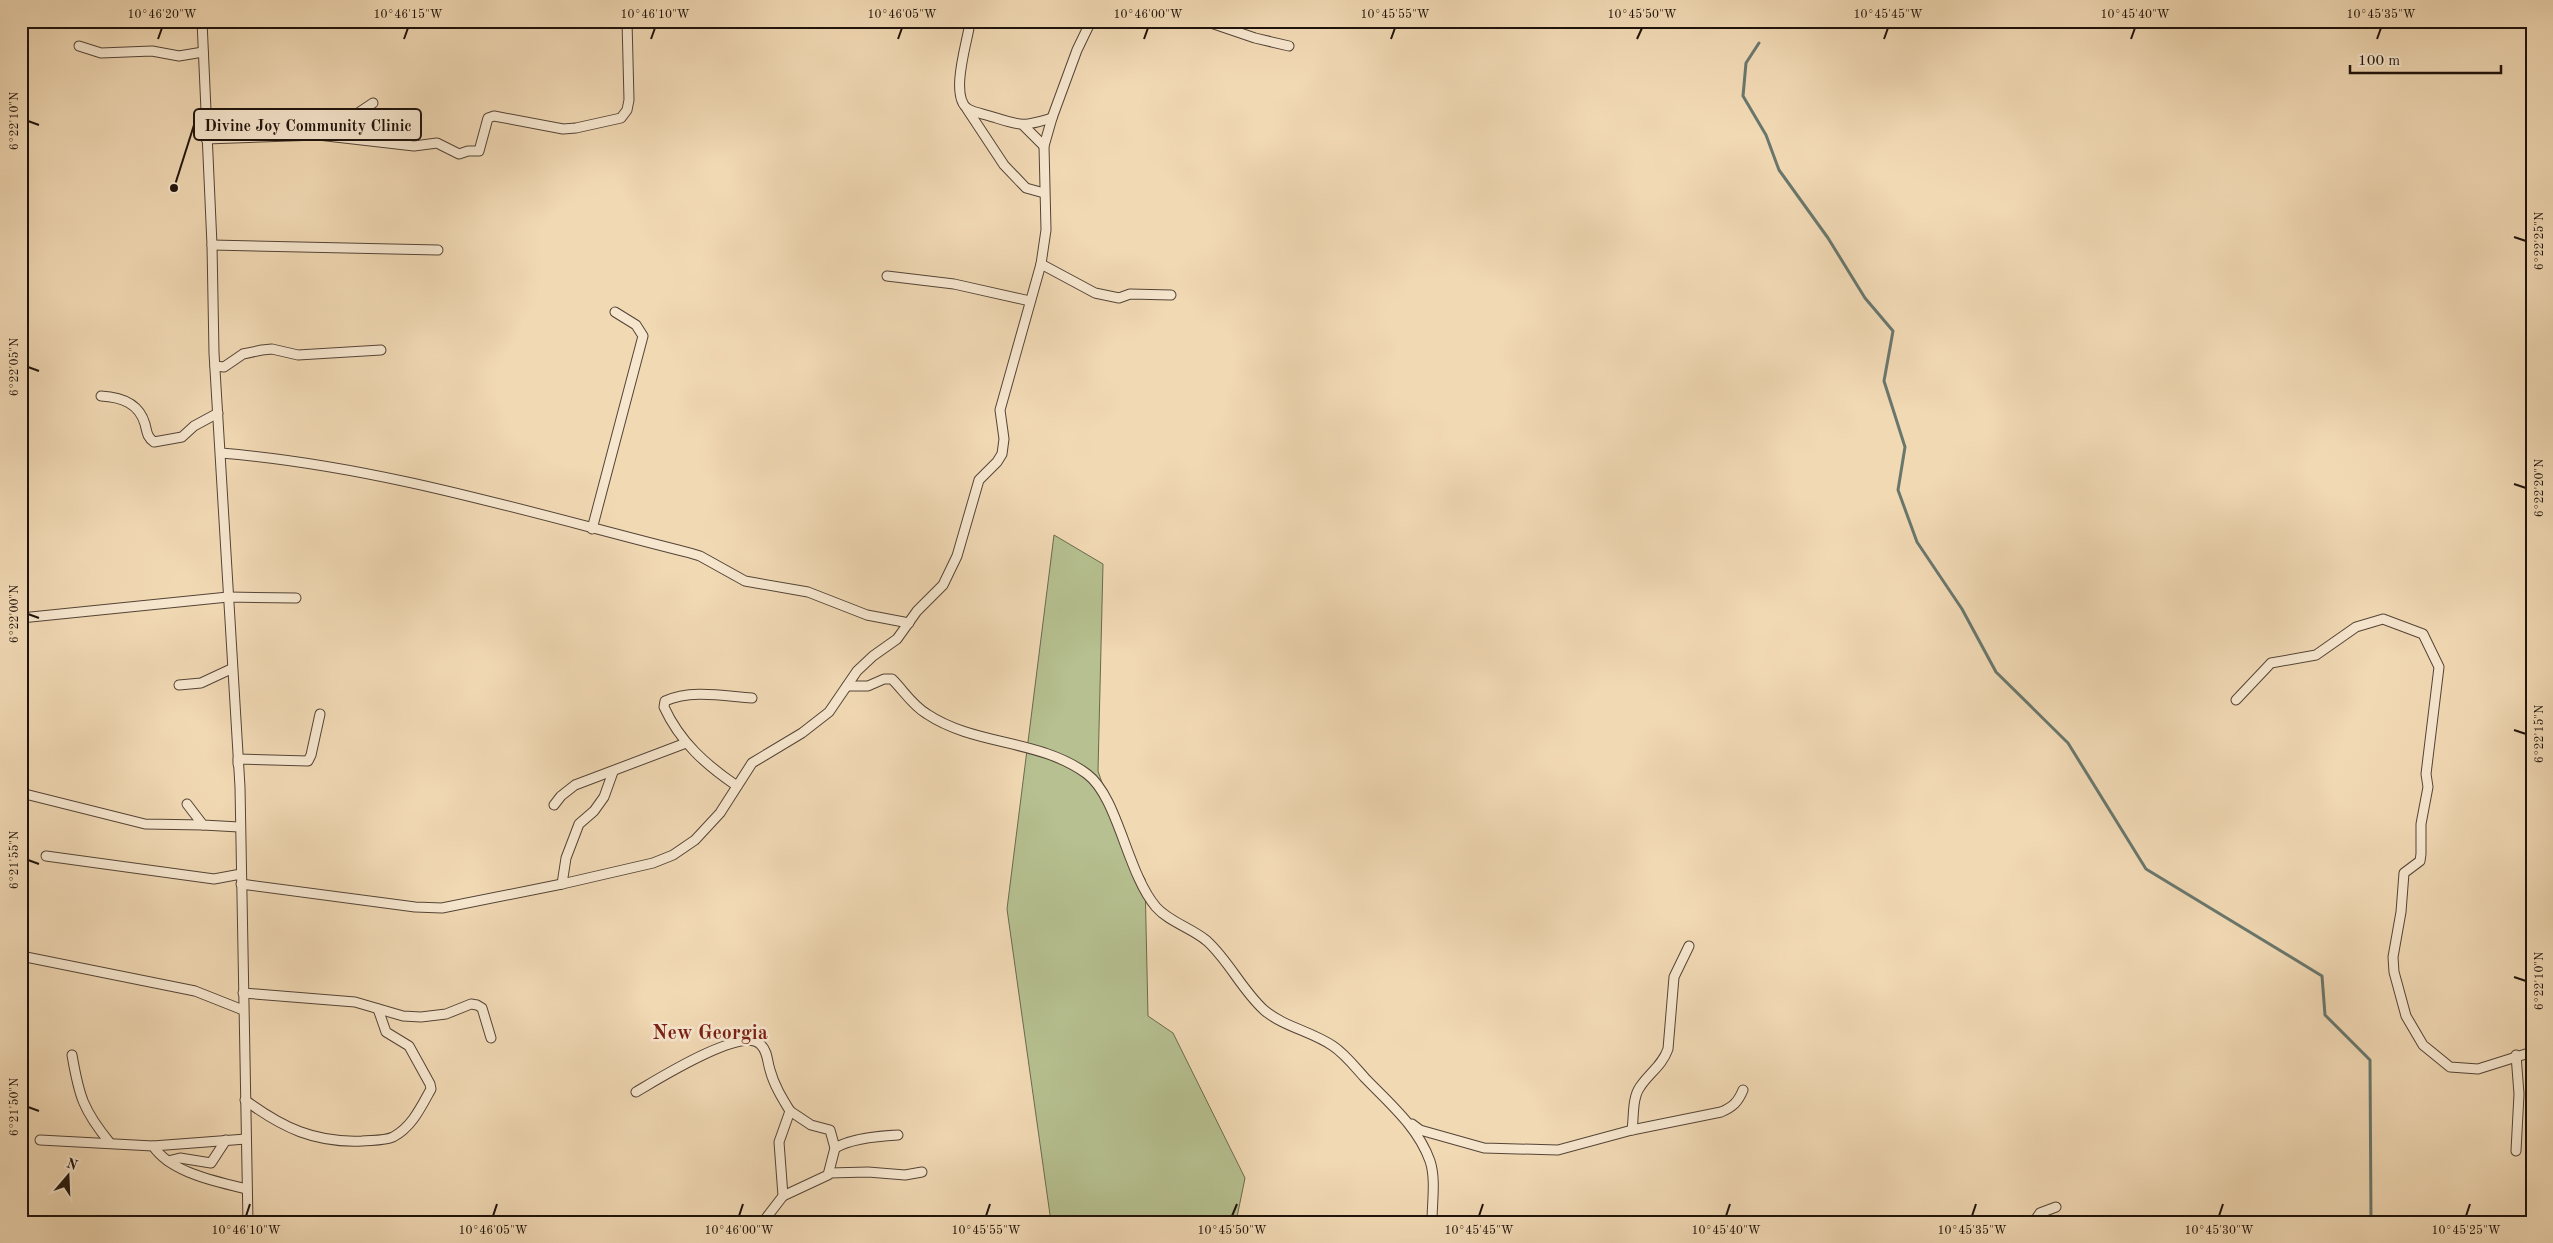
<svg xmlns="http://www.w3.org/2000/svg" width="2553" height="1243" viewBox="0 0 2553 1243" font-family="'Old Standard TT',serif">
	<rect width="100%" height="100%" fill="#f1d9b4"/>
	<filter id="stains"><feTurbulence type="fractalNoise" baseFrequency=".004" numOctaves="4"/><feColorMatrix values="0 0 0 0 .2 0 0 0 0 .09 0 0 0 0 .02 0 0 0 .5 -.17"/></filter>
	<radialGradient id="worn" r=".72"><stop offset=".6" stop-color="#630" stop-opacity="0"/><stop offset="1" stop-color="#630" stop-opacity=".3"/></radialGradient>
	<polygon fill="#b6c090" stroke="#6a6a4e" points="1054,535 1103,564 1098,771 1123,844 1145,879 1148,1016 1173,1033 1245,1178 1236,1222 1051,1222 1007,909"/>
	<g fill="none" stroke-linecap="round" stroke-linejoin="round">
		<polyline stroke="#69776d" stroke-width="3" points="1759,43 1746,63 1743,96 1766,135 1779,170 1828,238 1865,298 1893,331 1884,381 1905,447 1898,490 1917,542 1962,609 1996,672 2068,743 2146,869 2322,976 2325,1015 2370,1060 2371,1222"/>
		<defs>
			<g id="street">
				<polyline points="202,21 212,245 214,353 240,787 248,1222"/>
				<polyline points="1205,21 1255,38 1289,46"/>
				<path d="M969 28C966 46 950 97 968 109 975 113 985 114 993 117 1022 126 1022 127 1052 118"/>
				<polyline points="79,46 101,53 152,51 179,56 203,52"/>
				<polyline points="967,109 1004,165 1026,188 1044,193"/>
				<polyline points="1024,126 1044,146"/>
				<polyline points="318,134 346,121 373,103"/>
				<polyline points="206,139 318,135 414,146 437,143 459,154 468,151 479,151 488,118 494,116 563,129 576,128 621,118 627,110 629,100 627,21"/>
				<polyline points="212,245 438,250"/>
				<polyline points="1041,264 1095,293 1119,298 1130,294 1171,295"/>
				<polyline points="887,276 954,284 1030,301"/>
				<polyline points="215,366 224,367 243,354 262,350 272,349 298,355 381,350"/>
				<path d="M101 396C121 397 139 403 145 424 147 432 147 437 154 442L182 437 194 426 218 413"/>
				<path d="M221 453C381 466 534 514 690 553L700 556 745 581 808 592 867 615 909 623"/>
				<polyline points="592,529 643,336 636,325 615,312"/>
				<polyline points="21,618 228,597 296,598"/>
				<polyline points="179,685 201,683 231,669"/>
				<path d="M847 686H868L884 679H892C904 691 912 705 927 714 975 746 1040 739 1087 774 1118 797 1127 873 1156 907 1169 922 1192 928 1207 941 1229 961 1242 990 1264 1010 1284 1027 1311 1031 1333 1046 1345 1054 1355 1067 1365 1078 1389 1103 1418 1127 1430 1161 1436 1179 1432 1202 1432 1222"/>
				<polyline points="2236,700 2271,663 2316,655 2356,627 2383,619 2423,634 2439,667 2426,774 2428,787 2421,824 2421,854 2420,861 2404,873 2401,912 2393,957 2394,972 2406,1016 2423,1045 2450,1067 2478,1069 2532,1052"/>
				<polyline points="238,764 238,759 308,761 311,755 320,714"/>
				<path d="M737 786C706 765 680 742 664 707L665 701C691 689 724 696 752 698"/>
				<polyline points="21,793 145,824 203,825"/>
				<polyline points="187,804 203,825 239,827"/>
				<polyline points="554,805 561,796 575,785 686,743"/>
				<polyline points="46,856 214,879 241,874"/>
				<polyline points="241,884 415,907 442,908 562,884 653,863 673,855 695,840 720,813 752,763 802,733 829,712 857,671 873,656 897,639 917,611 943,585 957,556 979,480 997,462 1002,454 1004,439 1000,410 1041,264 1046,230 1044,146 1052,118 1077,50 1091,21"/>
				<polyline points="562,884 566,858 579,824 594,811 604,797 613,772"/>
				<polyline points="21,956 195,991 243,1010"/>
				<polyline points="243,993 355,1002 403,1016 421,1017 446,1014 471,1004 477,1005 482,1008 491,1038"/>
				<path d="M72 1055C79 1096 83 1110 110 1143"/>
				<path d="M636 1092C655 1081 743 1025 761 1045 768 1052 767 1061 770 1070 774 1085 782 1098 790 1111L779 1142 783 1196 763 1222"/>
				<path d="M245 1100C283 1128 315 1143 362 1141 372 1140 384 1141 393 1137 412 1127 421 1107 431 1089L430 1084 409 1046 386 1032 378 1009"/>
				<path d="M1412 1124 1420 1130 1484 1148 1558 1150 1632 1130 1721 1112C1733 1107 1738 1102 1743 1090"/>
				<path d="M1632 1130C1634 1117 1632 1098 1640 1087 1649 1073 1662 1066 1668 1049L1674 977 1689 946"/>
				<polyline points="40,1140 153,1146 246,1139"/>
				<path d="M153 1146C171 1173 216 1181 246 1189"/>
				<path d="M835 1148C852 1138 879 1136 898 1135"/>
				<polyline points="2516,1151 2519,1094 2516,1055"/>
				<polyline points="168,1161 180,1158 211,1163 226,1140"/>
				<polyline points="829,1173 868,1172 905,1175 922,1172"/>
				<polyline points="783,1196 828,1175 835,1148 830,1130 811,1125 790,1111"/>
				<polyline points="2034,1222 2040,1213 2056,1207"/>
			</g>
		</defs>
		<use href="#street" stroke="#544436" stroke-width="11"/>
		<use href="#street" stroke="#f6e6ce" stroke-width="9"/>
	</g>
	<path fill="none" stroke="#1f130c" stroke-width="2" d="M158 39 162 28M404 39 408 28M651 39 655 28M898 39 902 28M1144 39 1148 28M1391 39 1395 28M1637 39 1642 28M1884 39 1888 28M2131 39 2135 28M2377 39 2381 28M28 121 39 125M2514 237 2526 241M28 367 39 371M2514 484 2526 488M28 614 39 618M2514 730 2526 734M28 860 39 864M2514 977 2526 981M28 1107 39 1111M246 1216 250 1204M493 1216 497 1204M739 1216 743 1204M986 1216 990 1204M1232 1216 1237 1204M1479 1216 1483 1204M1726 1216 1730 1204M1972 1216 1976 1204M2219 1216 2223 1204M2466 1216 2470 1204"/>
	<g text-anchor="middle" stroke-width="5" stroke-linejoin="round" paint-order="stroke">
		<g font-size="20" font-weight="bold" fill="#7a1f14" stroke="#f6e6ce">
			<text x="710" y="1039">New Georgia</text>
		</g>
	</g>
	<path fill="none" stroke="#1f130c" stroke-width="2" d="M174 188L194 125"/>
	<circle fill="#1f130c" stroke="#f6e6ce" stroke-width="2" cx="174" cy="188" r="5"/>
	<rect fill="#f6e6ce" stroke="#1f130c" stroke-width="2" x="194" y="109" width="227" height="31" rx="5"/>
	<g font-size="16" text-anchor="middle" font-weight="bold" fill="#1f130c">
		<text x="308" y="131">Divine Joy Community Clinic</text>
	</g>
	<rect width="2553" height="1243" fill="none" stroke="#f1d9b4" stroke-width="55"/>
	<g transform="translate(68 1176) rotate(19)" stroke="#f6e6ce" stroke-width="4" paint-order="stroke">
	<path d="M0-4L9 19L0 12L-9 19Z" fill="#1f130c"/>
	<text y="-8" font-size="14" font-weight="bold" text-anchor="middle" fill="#1f130c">N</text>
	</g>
	<path d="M2350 65v8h151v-8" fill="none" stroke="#1f130c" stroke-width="2.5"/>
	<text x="2358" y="65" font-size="15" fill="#1f130c" stroke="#f6e6ce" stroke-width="4" paint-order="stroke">100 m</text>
	<rect x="28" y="28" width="2498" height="1188" fill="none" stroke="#1f130c" stroke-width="2"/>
	<g font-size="12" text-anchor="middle" fill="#1f130c">
		<text x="162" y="18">10°46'20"W</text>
		<text x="408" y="18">10°46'15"W</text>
		<text x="655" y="18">10°46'10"W</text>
		<text x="902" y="18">10°46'05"W</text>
		<text x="1148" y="18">10°46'00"W</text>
		<text x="1395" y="18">10°45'55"W</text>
		<text x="1642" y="18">10°45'50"W</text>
		<text x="1888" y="18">10°45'45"W</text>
		<text x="2135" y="18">10°45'40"W</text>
		<text x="2381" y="18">10°45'35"W</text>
		<text transform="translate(14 121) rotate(-90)" y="4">6°22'10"N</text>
		<text transform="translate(2539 241) rotate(-90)" y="4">6°22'25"N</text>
		<text transform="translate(14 367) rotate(-90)" y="4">6°22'05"N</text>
		<text transform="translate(2539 488) rotate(-90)" y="4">6°22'20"N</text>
		<text transform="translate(14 614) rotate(-90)" y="4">6°22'00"N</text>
		<text transform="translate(2539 734) rotate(-90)" y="4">6°22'15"N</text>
		<text transform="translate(14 860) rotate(-90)" y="4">6°21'55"N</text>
		<text transform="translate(2539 981) rotate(-90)" y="4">6°22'10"N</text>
		<text transform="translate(14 1107) rotate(-90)" y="4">6°21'50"N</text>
		<text x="246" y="1234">10°46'10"W</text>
		<text x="493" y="1234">10°46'05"W</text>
		<text x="739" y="1234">10°46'00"W</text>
		<text x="986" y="1234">10°45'55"W</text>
		<text x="1232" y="1234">10°45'50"W</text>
		<text x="1479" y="1234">10°45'45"W</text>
		<text x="1726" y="1234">10°45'40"W</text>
		<text x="1972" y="1234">10°45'35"W</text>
		<text x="2219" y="1234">10°45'30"W</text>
		<text x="2466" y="1234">10°45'25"W</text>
	</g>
	<rect width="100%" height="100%" filter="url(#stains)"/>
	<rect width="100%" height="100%" fill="url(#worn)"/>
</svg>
